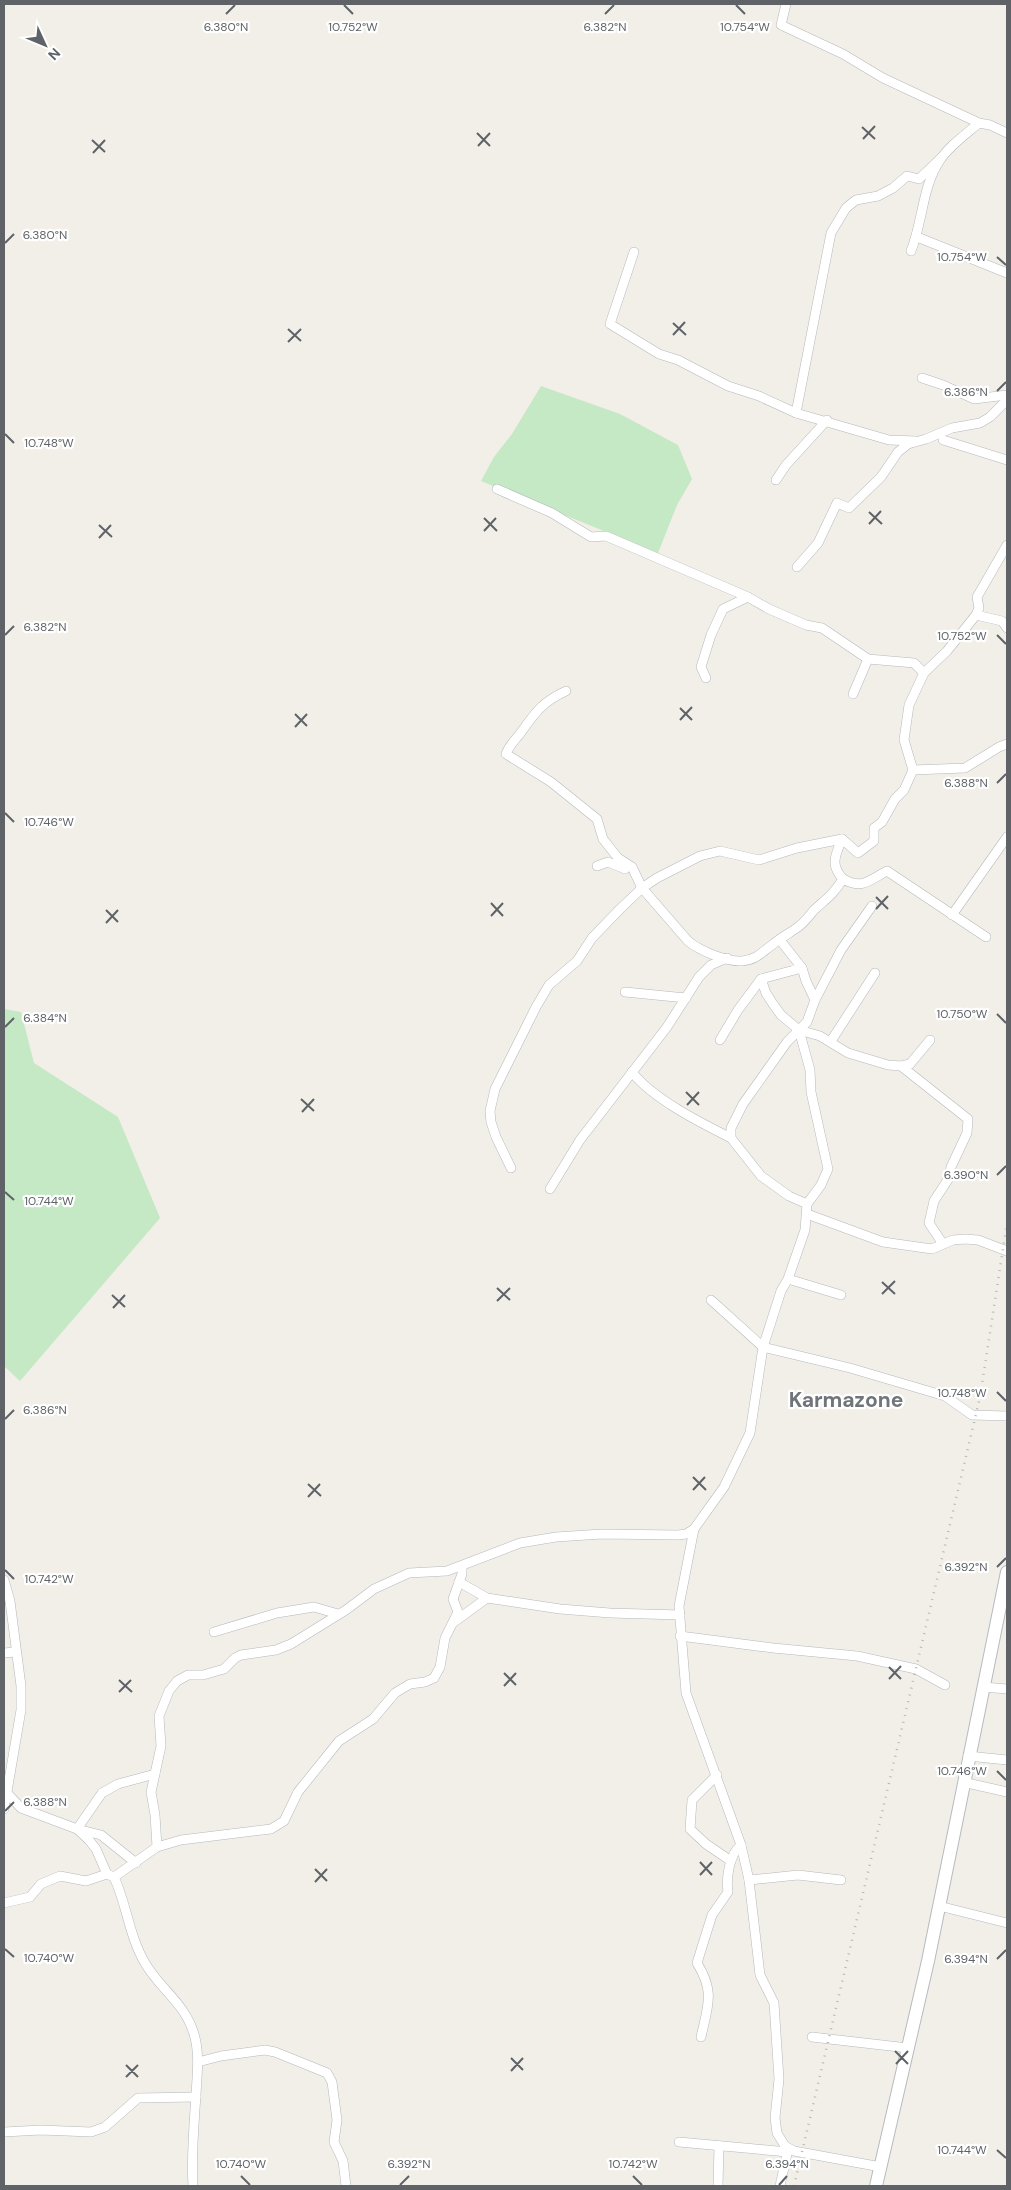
<svg xmlns="http://www.w3.org/2000/svg" width="1011" height="2190" viewBox="0 0 1011 2190" font-family="'DM Sans',sans-serif">
	<rect width="100%" height="100%" fill="#f1efe8"/>
	<g fill="#c5e8c5">
		<polygon points="541,386 620,414 678,445 692,479 677,505 658,553 481,481 494,457 512,434"/>
		<polygon points="4,1009 21,1012 34,1063 118,1117 160,1218 20,1381 4,1366"/>
	</g>
	<g fill="none" stroke-linecap="round" stroke-linejoin="round">
		<defs>
			<g id="street">
				<polyline points="786,4 781,25 843,54 883,78 979,123 990,125 1007,133"/>
				<polyline points="917,237 1007,273"/>
				<path d="M911 251C923 221 922 187 940 160 949 146 966 134 979 123"/>
				<polyline points="634,252 610,324 659,354 678,360 728,386 759,396 796,413 889,440 916,441"/>
				<polyline points="922,378 943,385 974,399 1007,395"/>
				<polyline points="796,413 831,233 846,208 856,200 878,196 893,188 907,176 919,179 941,158"/>
				<polyline points="943,440 1007,460"/>
				<polyline points="776,480 786,465 827,420"/>
				<polyline points="497,489 552,513 591,537 606,536 748,597 769,609 806,625 822,628 868,659 914,663 924,673"/>
				<polyline points="797,567 818,543 837,503 849,508 881,477 898,452 908,444 926,439 952,428 980,423 990,417 1007,400"/>
				<polyline points="976,615 979,608 977,597 1007,545"/>
				<polyline points="706,678 701,667 711,635 723,609 748,597"/>
				<path d="M566 691C544 701 536 711 522 731 516 740 510 743 506 754L551 782 597 819 603 839 618 858 632 867 642 888 688 941C700 951 727 962 742 961 756 960 762 952 772 945 780 938 790 933 798 927 804 923 809 916 814 910 827 898 832 896 843 879 830 865 835 856 842 839L858 853 874 841V828L882 822 895 799 904 790 913 770 904 740 909 705 924 673 947 651 976 615 1002 621 1007 628"/>
				<polyline points="853,694 868,659"/>
				<polyline points="913,770 965,768 999,747 1007,744"/>
				<polyline points="597,866 608,862 625,869"/>
				<path d="M843 879C863 890 869 880 887 871L986 937"/>
				<polyline points="952,915 1007,837"/>
				<polyline points="780,940 802,968 761,979 766,993 773,1004 781,1015 799,1030 810,1070 811,1092 828,1169 821,1185 807,1204 805,1230 788,1279 781,1291 763,1347 750,1433 724,1487 694,1529 679,1606 686,1693 741,1845 749,1880 760,1975 774,2003 779,2079 775,2118 777,2133 785,2146 794,2151 881,2167"/>
				<polyline points="802,968 806,981 815,1000 807,1022 787,1042 743,1104 731,1128 731,1138 761,1176 789,1196 807,1204"/>
				<polyline points="625,992 686,998"/>
				<polyline points="815,1000 841,950 872,906"/>
				<polyline points="799,1030 820,1036 848,1053 888,1065 901,1066 910,1064 930,1040"/>
				<polyline points="720,1040 738,1010 761,979"/>
				<polyline points="831,1041 875,973"/>
				<polyline points="901,1066 968,1119 967,1133 951,1167 949,1178 934,1201 929,1223 943,1244"/>
				<path d="M632 1072C653 1099 701 1123 731 1138"/>
				<polyline points="511,1168 496,1137 491,1122 490,1111 495,1089 536,1007 549,985 577,961 592,938 620,909 642,888 657,878 700,856 720,851 759,860 797,848 842,839"/>
				<polyline points="550,1189 580,1140 667,1027 699,977 711,965 727,958"/>
				<polyline points="807,1214 883,1242 932,1249 953,1240 965,1239 978,1240 1007,1251"/>
				<polyline points="788,1279 841,1295"/>
				<polyline points="711,1300 763,1347 850,1368 945,1396 972,1415 1007,1416"/>
				<polyline points="4,1580 10,1601 21,1686 21,1710 4,1809"/>
				<polyline points="459,1582 487,1598 560,1609 610,1613 680,1615"/>
				<polyline points="454,1622 487,1598"/>
				<polyline points="214,1632 277,1613 314,1607 338,1614"/>
				<polyline points="680,1636 773,1648 857,1656 916,1669 945,1685"/>
				<polyline points="4,1653 15,1652"/>
				<polyline points="983,1687 1007,1689"/>
				<polyline points="968,1756 1007,1760"/>
				<polyline points="717,1775 692,1800 690,1829 706,1844 731,1861"/>
				<polyline points="963,1782 1007,1792"/>
				<path d="M8 1794 21 1808 77 1829 89 1840 96 1849 107 1874 114 1877C127 1905 129 1936 145 1963 159 1988 185 2003 194 2034 200 2054 197 2075 196 2095 194 2125 191 2156 193 2186"/>
				<polyline points="157,1847 181,1840 271,1829 284,1821 298,1792 339,1741 373,1719 395,1693 410,1684 425,1682 434,1678 440,1667 445,1638 458,1612 453,1599 462,1574 462,1567"/>
				<polyline points="136,1863 101,1835 77,1829 102,1793 118,1784 155,1774"/>
				<polyline points="114,1877 157,1847 155,1815 151,1792 161,1746 159,1716 169,1691 177,1681 188,1675 203,1675 224,1669 235,1658 241,1655 276,1650 291,1644 346,1610 374,1589 409,1573 447,1571 520,1543 556,1537 602,1534 678,1535 686,1534 694,1529"/>
				<polyline points="749,1880 798,1875 841,1880"/>
				<polyline points="4,1903 30,1897 41,1884 60,1876 86,1881 107,1874"/>
				<polyline points="939,1906 1007,1923"/>
				<path d="M701 2037C708 2005 715 1992 697 1963L712 1915 728 1892C726 1878 729 1855 741 1845"/>
				<polyline points="812,2037 908,2048"/>
				<polyline points="198,2062 221,2056 265,2050 275,2052 327,2073 332,2082 337,2120 334,2142 343,2161 346,2186"/>
				<polyline points="4,2132 41,2130 91,2132 105,2127 138,2098 196,2097"/>
				<polyline points="679,2142 788,2152"/>
				<polyline points="718,2186 719,2146"/>
				<polyline points="780,2186 788,2149"/>
			</g>
			<polyline id="secondary" points="876,2186 928,1961 1007,1572"/>
		</defs>
		<use href="#street" stroke="#b5b8bc" stroke-width="10"/>
		<use href="#secondary" stroke="#b6babf" stroke-width="14"/>
		<use href="#street" stroke="#fff" stroke-width="9"/>
		<use href="#secondary" stroke="#fff" stroke-width="12"/>
		<polyline stroke="#b6b7b8" stroke-width="2.5" stroke-dasharray="1 6" stroke-linecap="butt" points="794,2186 980,1397 1007,1223"/>
	</g>
	<path fill="none" stroke="#5f6368" stroke-width="2" d="M344 5 353 14M736 5 745 14M226 14 235 5M605 14 614 5M862 127 875 139M477 133 490 146M863 139 875 126M92 140 105 152M478 146 490 133M93 153 105 140M5 243 14 234M997 257 1006 265M673 323 686 335M288 329 301 341M673 335 685 322M288 342 301 329M997 391 1006 382M5 434 14 443M869 512 882 524M484 518 497 531M869 524 881 511M99 525 112 537M484 531 496 518M99 538 111 525M5 635 14 626M997 635 1006 644M680 708 692 720M295 714 307 726M680 720 692 707M295 727 307 714M997 783 1006 774M5 813 14 822M876 897 888 909M491 903 503 916M876 909 888 896M106 910 118 922M491 916 503 903M106 923 118 910M997 1014 1006 1023M5 1027 14 1018M686 1092 699 1105M301 1099 314 1111M687 1105 699 1092M302 1112 314 1099M997 1175 1006 1166M5 1192 14 1200M882 1282 895 1294M497 1288 510 1300M882 1294 895 1281M112 1295 125 1307M497 1301 510 1288M113 1308 125 1295M997 1392 1006 1401M5 1419 14 1410M693 1477 706 1490M308 1484 321 1496M693 1490 705 1477M308 1497 320 1484M997 1567 1006 1558M5 1570 14 1579M889 1667 901 1679M504 1673 516 1685M889 1679 901 1666M119 1680 132 1692M504 1686 516 1673M119 1692 131 1680M997 1771 1006 1780M5 1811 14 1802M700 1862 712 1875M315 1869 327 1881M700 1875 712 1862M315 1882 327 1869M5 1949 14 1957M997 1959 1006 1950M895 2051 908 2064M511 2058 523 2070M896 2064 908 2051M126 2065 138 2077M511 2071 523 2058M126 2077 138 2065M997 2150 1006 2158M241 2176 250 2185M633 2176 642 2185M400 2185 409 2176M779 2185 787 2176"/>
	<g text-anchor="middle" stroke-width="4.5" stroke-linejoin="round" paint-order="stroke">
		<g font-size="21" font-weight="bold" fill="#70757a" stroke="#fff">
			<text x="846" y="1407">Karmazone</text>
		</g>
	</g>
	<g font-size="12" text-anchor="middle" fill="#5f6368" stroke="#fff" stroke-width="4.5" stroke-linejoin="round" paint-order="stroke">
		<text x="353" y="31">10.752°W</text>
		<text x="745" y="31">10.754°W</text>
		<text x="226" y="31">6.380°N</text>
		<text x="605" y="31">6.382°N</text>
		<text x="45" y="239">6.380°N</text>
		<text x="962" y="261">10.754°W</text>
		<text x="966" y="396">6.386°N</text>
		<text x="49" y="447">10.748°W</text>
		<text x="45" y="631">6.382°N</text>
		<text x="962" y="640">10.752°W</text>
		<text x="966" y="787">6.388°N</text>
		<text x="49" y="826">10.746°W</text>
		<text x="962" y="1018">10.750°W</text>
		<text x="45" y="1022">6.384°N</text>
		<text x="966" y="1179">6.390°N</text>
		<text x="49" y="1205">10.744°W</text>
		<text x="962" y="1397">10.748°W</text>
		<text x="45" y="1414">6.386°N</text>
		<text x="966" y="1571">6.392°N</text>
		<text x="49" y="1583">10.742°W</text>
		<text x="962" y="1775">10.746°W</text>
		<text x="45" y="1806">6.388°N</text>
		<text x="49" y="1962">10.740°W</text>
		<text x="966" y="1963">6.394°N</text>
		<text x="962" y="2154">10.744°W</text>
		<text x="409" y="2168">6.392°N</text>
		<text x="787" y="2168">6.394°N</text>
		<text x="241" y="2168">10.740°W</text>
		<text x="633" y="2168">10.742°W</text>
	</g>
	<rect width="1011" height="2190" fill="none" stroke="#5f6368" stroke-width="10"/>
	<g transform="translate(45 45) rotate(134)" stroke="#ffffff" stroke-width="4" paint-order="stroke">
	<path d="M0-4L9 19L0 12L-9 19Z" fill="#5f6368"/>
	<text y="-8" font-size="14" font-weight="bold" text-anchor="middle" fill="#5f6368">N</text>
	</g>
</svg>
